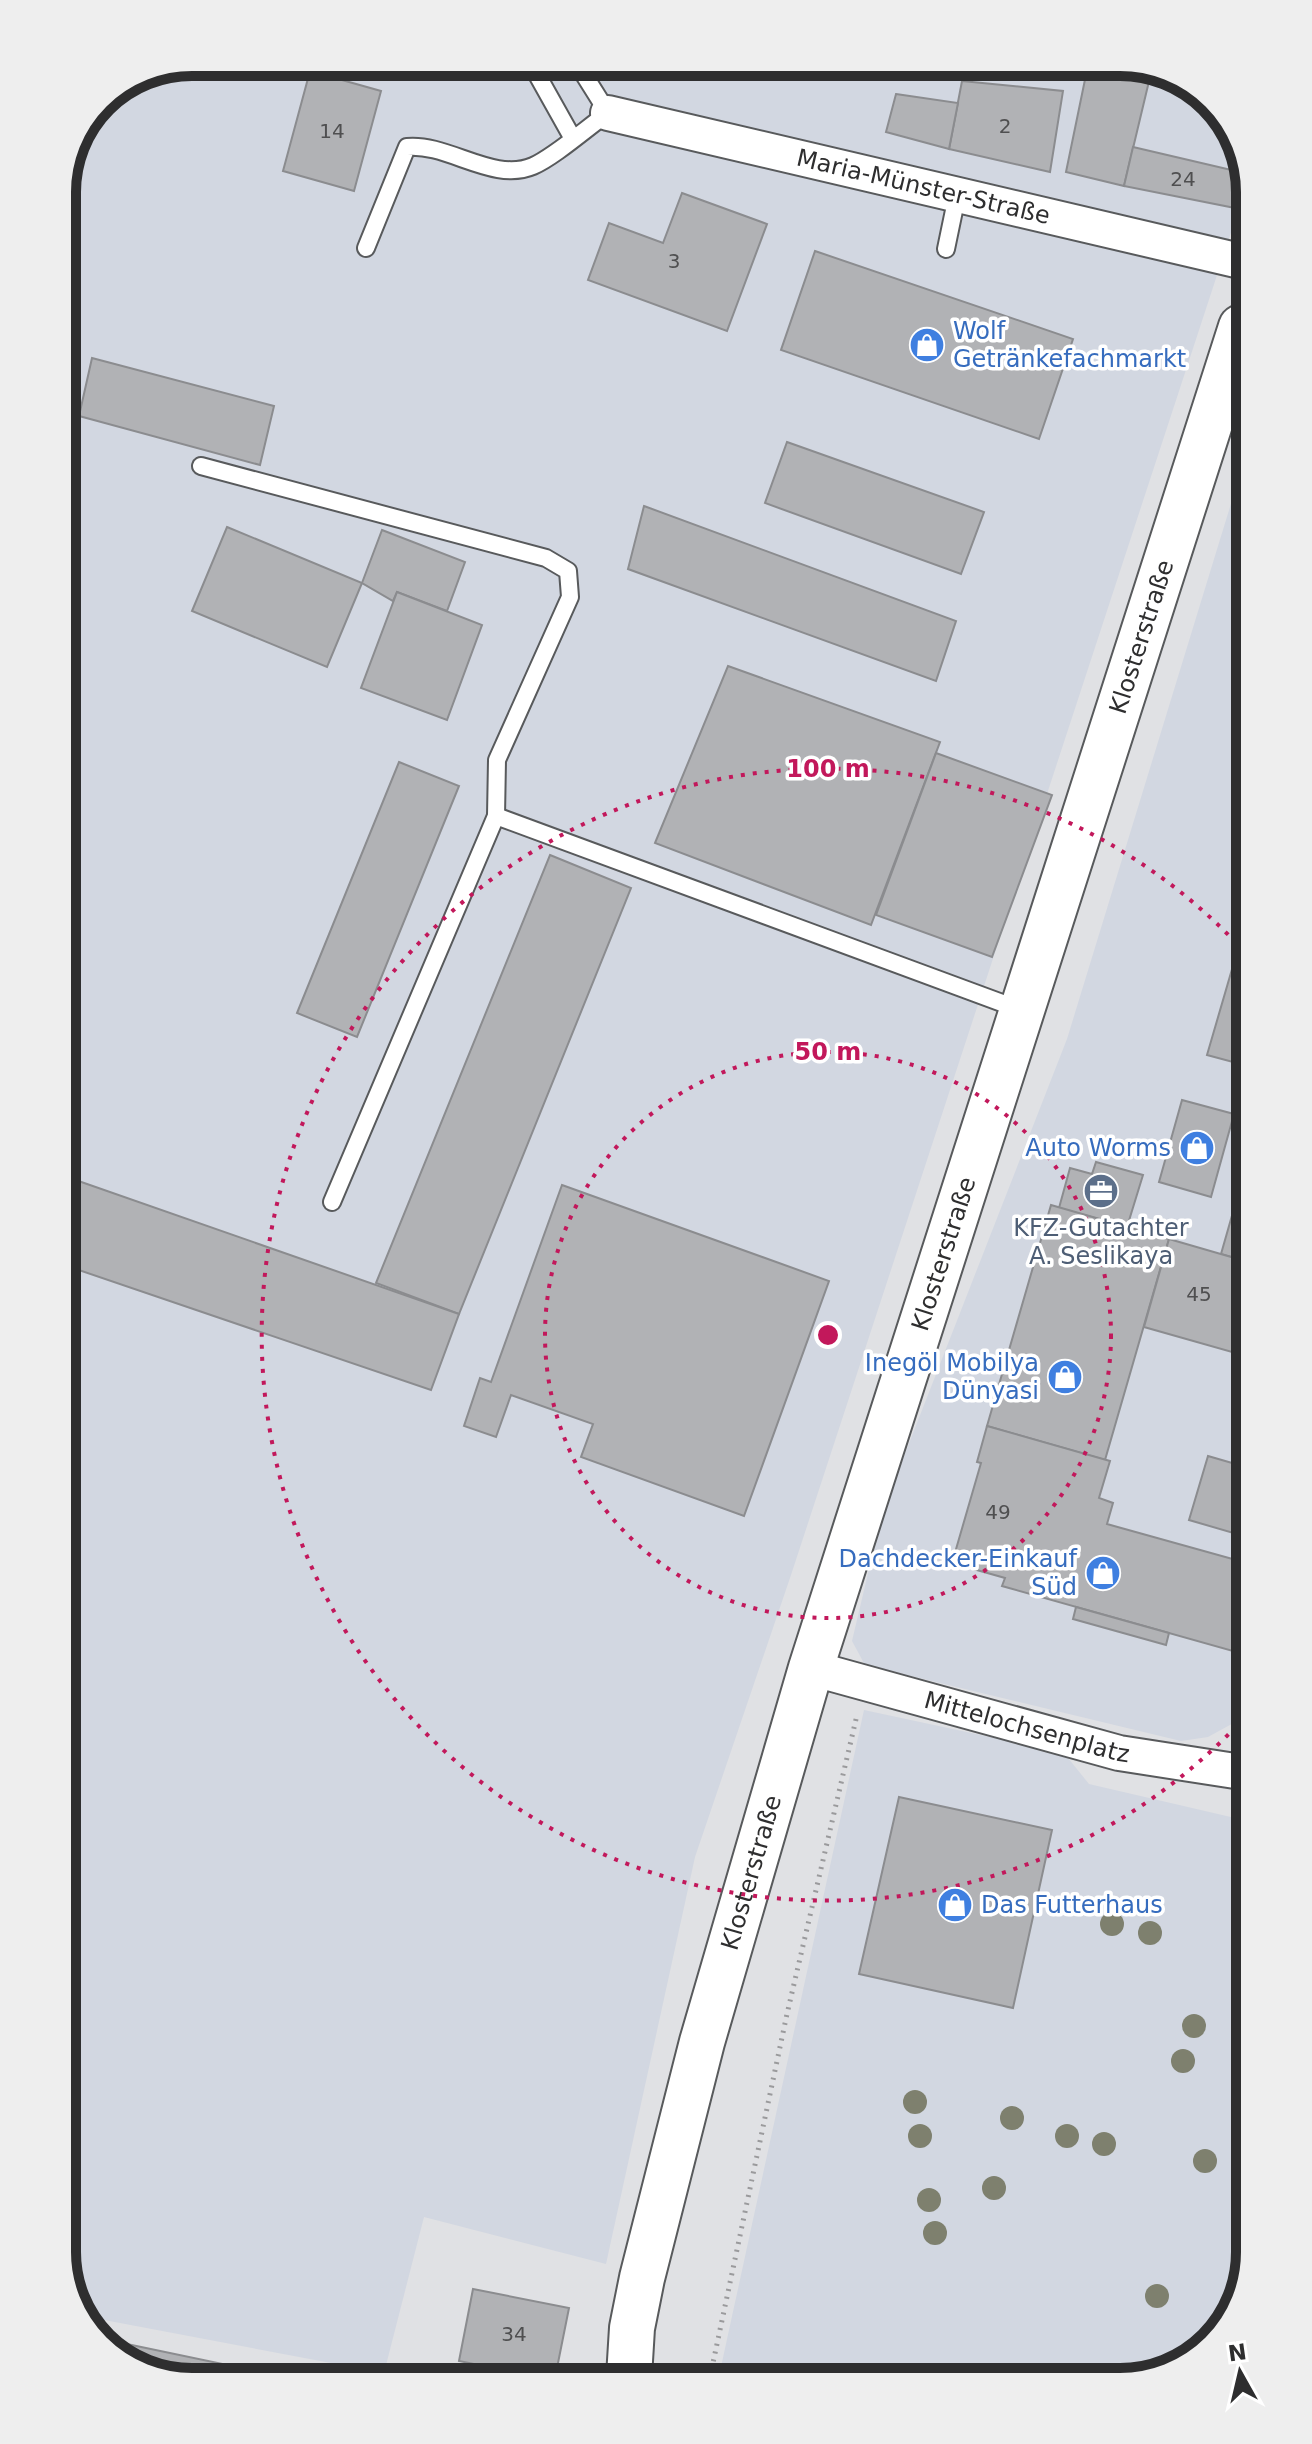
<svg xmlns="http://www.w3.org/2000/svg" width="1312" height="2444" viewBox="0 0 1312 2444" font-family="'DejaVu Sans',sans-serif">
	<rect width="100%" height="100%" fill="#e0e1e4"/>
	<g fill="#d2d7e1">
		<polygon points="192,62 1129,62 1199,89 1240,142 1240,205 791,1575 695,1857 606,2264 424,2217 384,2373 83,2316 72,2302 62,184 100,100"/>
		<polygon points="1241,471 1247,1711 1239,1720 1208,1737 1181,1741 865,1665 852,1641 883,1510 1067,1039"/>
		<polygon points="864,1710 1064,1753 1089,1784 1248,1821 1250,2252 1228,2324 1170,2372 719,2376"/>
	</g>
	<g fill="#b1b2b5" stroke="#8b8c8f" stroke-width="2">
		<polygon points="1088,65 1150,77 1124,186 1066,172"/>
		<polygon points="310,71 381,91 354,191 283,171"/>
		<polygon points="962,81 1063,91 1050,172 949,149"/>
		<polygon points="896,94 958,103 949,149 886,132"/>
		<polygon points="1133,147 1240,172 1235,208 1124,186"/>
		<polygon points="682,193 767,224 727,331 588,280 609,223 663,243"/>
		<polygon points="815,251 1073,339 1039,439 781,350"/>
		<polygon points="92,358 274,406 260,465 79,416"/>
		<polygon points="787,442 984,512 961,574 765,503"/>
		<polygon points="644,506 956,621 936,681 628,569"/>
		<polygon points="227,527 362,583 327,667 192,611"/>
		<polygon points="382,530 465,562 447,611 397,592 393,601 362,583"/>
		<polygon points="397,592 482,625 447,720 361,688"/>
		<polygon points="728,666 940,742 871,925 655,843"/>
		<polygon points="936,753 1052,795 992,957 876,915"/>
		<polygon points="399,762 459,786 357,1037 297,1013"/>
		<polygon points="550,855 631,888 459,1314 376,1283"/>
		<polygon points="1244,928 1244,1065 1207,1055"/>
		<polygon points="1182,1100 1234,1114 1211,1197 1159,1182"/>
		<polygon points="1096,1162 1143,1175 1127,1227 1059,1208 1070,1168 1092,1174"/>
		<polygon points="1245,1170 1245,1261 1221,1254"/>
		<polygon points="67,1177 459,1314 431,1390 67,1266"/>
		<polygon points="562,1185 829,1281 744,1516 581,1457 593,1424 511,1395 496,1437 464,1426 480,1378 491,1382"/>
		<polygon points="1051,1205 1169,1239 1105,1460 987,1426"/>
		<polygon points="1169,1239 1245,1261 1246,1356 1144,1327"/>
		<polygon points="987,1426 1110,1461 1099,1498 1113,1503 1107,1524 1247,1563 1247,1655 1009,1588 1002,1586 1005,1578 952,1563 981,1463 977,1462"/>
		<polygon points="1208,1456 1246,1467 1247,1537 1189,1520"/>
		<polygon points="1076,1607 1169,1633 1166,1645 1073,1619"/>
		<polygon points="899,1797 1052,1830 1013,2008 859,1974"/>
		<polygon points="473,2289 569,2308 555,2378 508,2379 483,2371 484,2366 459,2361"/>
		<polygon points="103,2339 304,2381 184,2382 119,2360"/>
	</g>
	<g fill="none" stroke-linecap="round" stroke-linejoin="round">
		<defs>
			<g id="lane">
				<polyline points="530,62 572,137"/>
				<path d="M366 248 407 147C448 143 493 183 533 166 554 157 588 127 608 113L576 62"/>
				<polyline points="946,249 957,196"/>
				<polyline points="201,466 546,558 568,571 570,597 497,760 496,816"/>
				<polyline points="332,1202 496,816 1021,1010"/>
			</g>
			<g id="street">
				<path id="s1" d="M608 113 1240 261"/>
				<path id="s2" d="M811 1668 1119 1753 1248 1773"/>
			</g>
			<g id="secondary">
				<path id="s3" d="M629 2377 632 2328 642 2278 702 2042 811 1668 1241 327"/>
			</g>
		</defs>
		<use href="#lane" stroke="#585a5c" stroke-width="20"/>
		<use href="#street" stroke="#585a5c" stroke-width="38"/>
		<use href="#secondary" stroke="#585a5c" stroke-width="48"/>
		<polyline stroke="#9a9a9c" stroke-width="5" stroke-dasharray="2 6" stroke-linecap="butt" points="710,2377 787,2014 857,1715"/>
		<use href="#lane" stroke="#fff" stroke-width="16"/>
		<use href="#street" stroke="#fff" stroke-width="34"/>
		<use href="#secondary" stroke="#fff" stroke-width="44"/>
	</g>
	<g fill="#7e806e">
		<circle cx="1112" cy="1924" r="12"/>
		<circle cx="1150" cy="1933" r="12"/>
		<circle cx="1194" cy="2026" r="12"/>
		<circle cx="1183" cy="2061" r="12"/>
		<circle cx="915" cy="2102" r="12"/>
		<circle cx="1012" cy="2118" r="12"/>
		<circle cx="920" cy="2136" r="12"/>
		<circle cx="1067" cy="2136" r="12"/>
		<circle cx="1104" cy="2144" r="12"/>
		<circle cx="1205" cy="2161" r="12"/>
		<circle cx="994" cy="2188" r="12"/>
		<circle cx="929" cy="2200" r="12"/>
		<circle cx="935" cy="2233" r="12"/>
		<circle cx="1157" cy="2296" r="12"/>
	</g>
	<g fill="none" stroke="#c2185b" stroke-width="4" stroke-dasharray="4 8">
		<circle cx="828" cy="1335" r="283"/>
		<path d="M1245 1717A566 566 0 1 1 1242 949"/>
	</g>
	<defs>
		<symbol id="shop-disc" viewBox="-11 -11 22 22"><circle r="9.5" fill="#3f7fe0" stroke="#fff"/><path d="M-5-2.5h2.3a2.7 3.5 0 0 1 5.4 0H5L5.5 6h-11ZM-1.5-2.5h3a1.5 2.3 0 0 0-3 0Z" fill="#fff"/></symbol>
		<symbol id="office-disc" viewBox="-11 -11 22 22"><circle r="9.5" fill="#5c6f8a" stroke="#fff"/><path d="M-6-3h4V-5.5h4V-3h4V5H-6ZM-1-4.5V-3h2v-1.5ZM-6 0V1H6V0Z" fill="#fff"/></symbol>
	</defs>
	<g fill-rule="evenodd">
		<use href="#shop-disc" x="907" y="325" width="40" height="40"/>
		<use href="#shop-disc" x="1177" y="1128" width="40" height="40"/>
		<use href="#office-disc" x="1081" y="1171" width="40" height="40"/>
		<use href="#shop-disc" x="1045" y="1357" width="40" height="40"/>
		<use href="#shop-disc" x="1083" y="1553" width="40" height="40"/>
		<use href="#shop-disc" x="935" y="1885" width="40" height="40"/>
	</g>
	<g text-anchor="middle" stroke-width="7" stroke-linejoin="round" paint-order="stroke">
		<g font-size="20" fill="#4f4f50">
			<text x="1005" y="133">2</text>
			<text x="332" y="138">14</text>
			<text x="1183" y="186">24</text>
			<text x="674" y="268">3</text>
			<text x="1199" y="1301">45</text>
			<text x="998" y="1519">49</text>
			<text x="514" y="2341">34</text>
		</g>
		<g font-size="24" fill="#2e2e2f" stroke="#fff">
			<text dy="8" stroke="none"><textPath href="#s1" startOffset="324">Maria-Münster-Straße</textPath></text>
			<text dy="8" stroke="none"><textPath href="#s3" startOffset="1816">Klosterstraße</textPath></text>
			<text dy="8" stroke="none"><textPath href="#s3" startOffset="1168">Klosterstraße</textPath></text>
			<text dy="8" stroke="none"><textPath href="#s2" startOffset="224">Mittelochsenplatz</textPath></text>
			<text dy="8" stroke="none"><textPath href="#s3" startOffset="520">Klosterstraße</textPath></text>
		</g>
		<g font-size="24" fill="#366cbe" stroke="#fff" text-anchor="end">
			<text x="953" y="339" text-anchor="start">Wolf<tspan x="953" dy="28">Getränkefachmarkt</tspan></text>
			<text x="1171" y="1156">Auto Worms</text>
			<text x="1039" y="1371">Inegöl Mobilya<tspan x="1039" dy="28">Dünyasi</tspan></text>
			<text x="1077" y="1567">Dachdecker-Einkauf<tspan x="1077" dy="28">Süd</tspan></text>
			<text x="981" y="1913" text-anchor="start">Das Futterhaus</text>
		</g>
		<g font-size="24" fill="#4e5e75" stroke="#fff">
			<text x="1101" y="1236">KFZ-Gutachter<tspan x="1101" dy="28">A. Seslikaya</tspan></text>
		</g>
	</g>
	<path d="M0 0H1312V2444H0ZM192 76H1120A116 116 0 0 1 1236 192V2252A116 116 0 0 1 1120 2368H192A116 116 0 0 1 76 2252V192A116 116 0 0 1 192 76Z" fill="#eee" fill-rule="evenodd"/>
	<path fill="none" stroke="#2e2e2f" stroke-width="10" d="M192 76H1120A116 116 0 0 1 1236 192V2252A116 116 0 0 1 1120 2368H192A116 116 0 0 1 76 2252V192A116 116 0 0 1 192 76Z"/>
	<circle cx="828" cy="1335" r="12" fill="#c2185b" stroke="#fff" stroke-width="4"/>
	<g font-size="24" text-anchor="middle" font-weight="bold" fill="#c2185b" stroke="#fff" stroke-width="7" stroke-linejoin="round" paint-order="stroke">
		<text x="828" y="777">100 m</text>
		<text x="828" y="1060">50 m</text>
	</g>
	<g transform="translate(1240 2372) rotate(352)" stroke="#ffffff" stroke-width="6" paint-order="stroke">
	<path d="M0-6L14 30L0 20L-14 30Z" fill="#2e2e2f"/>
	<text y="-12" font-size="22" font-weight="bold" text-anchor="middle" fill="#2e2e2f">N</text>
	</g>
</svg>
